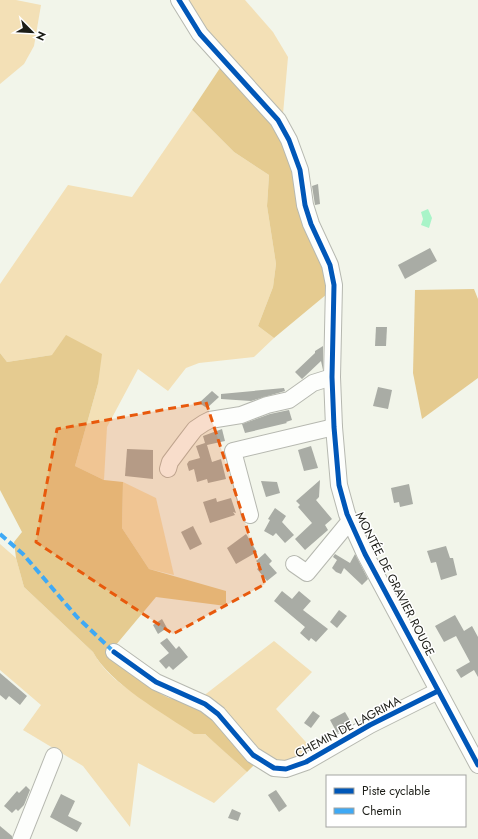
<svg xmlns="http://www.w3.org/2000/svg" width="478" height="839" viewBox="0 0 478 839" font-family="Jost,sans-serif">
	<rect width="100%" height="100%" fill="#f2f5ea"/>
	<g fill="#f3e0b6">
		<polygon points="0,0 16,0 41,5 34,46 24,64 0,84"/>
		<polygon points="188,0 245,0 273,32 288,57 283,114 203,27"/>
		<polygon points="192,110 234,152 269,175 267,206 276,264 273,287 258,326 274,338 254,357 199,363 186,368 168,391 138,369 107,427 104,480 75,466 98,384 52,355 7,362 0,353 0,284 68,185 132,197"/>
		<polygon points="123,482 156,498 174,575 149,569 122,528"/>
		<path d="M0 544 16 558 24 587 93 652C115 694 170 708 206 735 220 746 233 760 247 772L214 803 138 763 130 827 83 766 23 730 41 705 0 670Z"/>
		<polygon points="274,641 312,672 276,709 314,751 288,765 270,764 202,697"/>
	</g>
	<g fill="#e5cb90">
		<polygon points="220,68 260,106 281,137 333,289 274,338 258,326 273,287 276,264 267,206 269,175 234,152 192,110"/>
		<polygon points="474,289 478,299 478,378 422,419 413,373 415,290"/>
		<path d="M66 335 102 354 98 384 75 466 104 480 123 482 122 528 149 569 226 591V606L156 597 115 646 114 657 161 694 169 698 189 702 201 708 256 763 247 772 205 734H194C164 714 109 683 93 652L24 587 16 558 14 542 22 532 0 490V353L7 362 52 355Z"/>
	</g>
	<polygon fill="#a9f4c8" points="428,209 432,218 429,228 421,225 423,219 421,212"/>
	<g fill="#a9aca5">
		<polygon points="318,184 320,204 315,205 312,186"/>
		<polygon points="430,248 437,261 405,279 398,265"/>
		<polygon points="376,327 387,327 386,346 375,346"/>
		<polygon points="323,346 323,370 321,361 302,379 295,372 315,353 315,351"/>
		<polygon points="378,387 392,390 388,409 373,406"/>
		<polygon points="284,388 285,391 251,401 221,399 221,394"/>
		<polygon points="212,391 219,397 207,408 199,403"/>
		<polygon points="289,410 292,420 286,422 287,423 245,433 242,424 270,414"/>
		<polygon points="222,429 225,441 207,445 212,462 221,459 226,479 208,483 207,479 197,482 194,469 189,471 187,464 189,461 200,458 196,446 205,443 203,436"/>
		<polygon points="311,446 318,468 304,471 298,450"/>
		<polygon points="127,449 153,450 153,479 125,476"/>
		<polygon points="320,480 319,497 316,500 332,519 325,525 328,530 305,550 295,539 312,523 298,507 300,505 296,501"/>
		<polygon points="261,481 277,482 280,493 266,497"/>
		<polygon points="409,484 413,504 400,507 399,502 394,503 391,488"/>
		<polygon points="216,498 217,502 231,498 236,513 233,512 235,515 210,523 203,502"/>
		<polygon points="275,508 286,516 282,522 294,535 285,543 276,533 273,536 264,531 270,520 268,519"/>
		<polygon points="193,526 202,544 190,550 181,532"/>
		<polygon points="246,534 257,552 236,564 227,548"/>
		<polygon points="446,546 450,558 453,558 457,575 441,580 436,562 431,563 427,551"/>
		<polygon points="265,553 272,561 269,564 277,573 267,581 257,569 261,566 256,561"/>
		<polygon points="335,554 350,563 355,554 368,579 362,585 344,568 341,574 336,572 332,568 337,560 333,557"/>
		<polygon points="282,591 292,599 299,591 311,601 303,610 328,629 316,642 311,638 309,641 300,633 305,627 274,601"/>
		<polygon points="339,610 347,616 337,628 330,622"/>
		<polygon points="455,615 464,631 472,626 478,637 478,677 474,670 461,678 456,670 470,662 456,636 444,642 435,626"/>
		<polygon points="162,619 167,628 158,634 153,625"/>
		<polygon points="167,638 176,649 179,646 188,657 173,670 169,666 166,669 159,661 169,653 160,643"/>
		<polygon points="0,673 27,696 20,705 9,696 6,700 0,695"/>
		<polygon points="313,711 320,716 311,728 304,723"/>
		<polygon points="345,712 352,724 337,733 330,720"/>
		<polygon points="26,786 30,790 24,805 18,811 16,809 12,813 4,806 17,791 19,793"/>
		<polygon points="276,790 287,806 279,812 268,795"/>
		<polygon points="61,794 75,801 68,816 82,823 77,832 50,817"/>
		<polygon points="232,809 241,813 238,821 228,818"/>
		<polygon points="0,826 12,836 12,839 0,839"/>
	</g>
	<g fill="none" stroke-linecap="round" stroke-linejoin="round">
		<defs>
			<g id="minor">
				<polyline points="179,0 200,34 278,120 289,140 300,170 305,205 311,224 330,265 334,285 332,377 334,427 339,485 347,514 365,554 478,765"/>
				<polyline points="168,469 170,462 185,442 195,429 204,423 210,420 241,415 267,405 289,400 313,383 332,377"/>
				<polyline points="250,515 233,451 334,427"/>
				<polyline points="294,564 307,573 349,522"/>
				<polyline points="114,652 156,682 205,704 218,714 253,755 274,768 286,769 306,762 370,725 438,691"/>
				<polyline points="21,839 54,756"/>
			</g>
		</defs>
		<use href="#minor" stroke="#b6b8b0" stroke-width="18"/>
		<use href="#minor" stroke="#fdfefc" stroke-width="16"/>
		<polyline stroke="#3fa9f5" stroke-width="4" stroke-dasharray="8 4" stroke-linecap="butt" points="0,534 23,554 77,617 114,652"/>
		<defs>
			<g id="cycleway">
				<polyline points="179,0 200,34 278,120 289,140 300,170 305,205 311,224 330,265 334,285 332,377 334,427 339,485 347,514 365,554 478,765"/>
				<polyline points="114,652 156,682 205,704 218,714 253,755 274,768 286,769 306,762 370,725 438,691"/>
			</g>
		</defs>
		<use href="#cycleway" stroke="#fff" stroke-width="8"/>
		<use href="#cycleway" stroke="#0057b8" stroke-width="5"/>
	</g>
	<path fill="#e8590c" fill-opacity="0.2" stroke="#e8590c" stroke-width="3" stroke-dasharray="8 5" stroke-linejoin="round" d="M206 402 265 584 173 634 36 542 57 429Z"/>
	<g text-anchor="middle" stroke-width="3" stroke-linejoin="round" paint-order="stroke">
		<g font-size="12" fill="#1c1d17" stroke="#fff">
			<text transform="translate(395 584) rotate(63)" y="4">MONTÉE DE GRAVIER ROUGE</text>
			<text transform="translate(348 727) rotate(-28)" y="4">CHEMIN DE LAGRIMA</text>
		</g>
	</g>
	<rect x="326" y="775" width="140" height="52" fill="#ffffff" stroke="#a4a5a2"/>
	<rect x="334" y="788" width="20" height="6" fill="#0057b8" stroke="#a4a5a2"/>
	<text x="362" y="795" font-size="12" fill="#1c1d17">Piste cyclable</text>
	<rect x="334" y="808" width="20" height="6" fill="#3fa9f5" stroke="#a4a5a2"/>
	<text x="362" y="815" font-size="12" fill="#1c1d17">Chemin</text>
	<g transform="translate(32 32) rotate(114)" stroke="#ffffff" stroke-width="3" paint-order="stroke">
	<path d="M0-3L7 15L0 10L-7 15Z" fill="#1c1d17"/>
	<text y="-6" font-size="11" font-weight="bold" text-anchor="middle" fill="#1c1d17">N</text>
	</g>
</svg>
